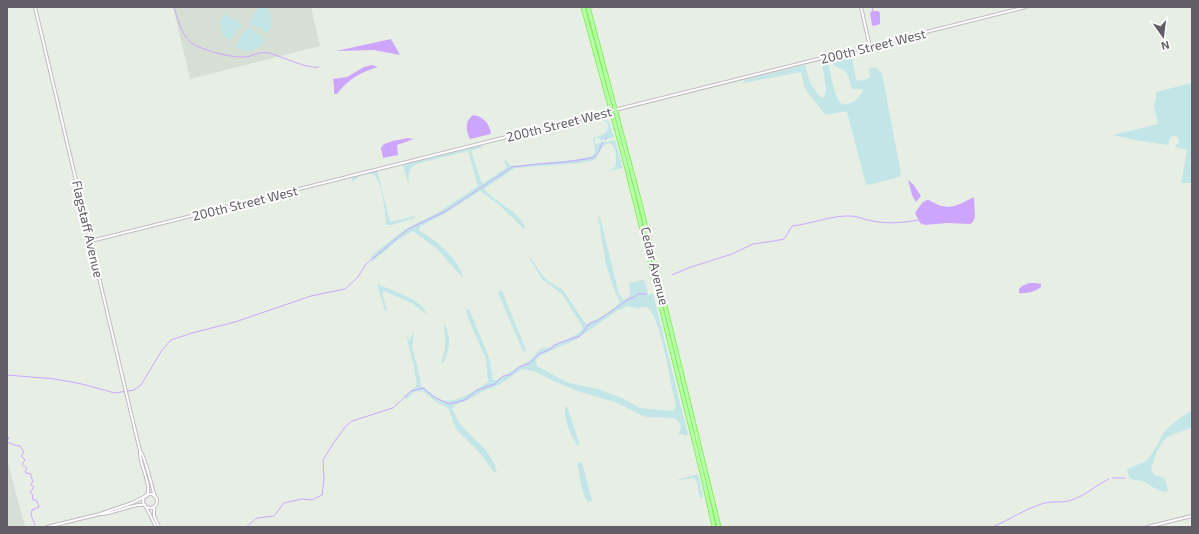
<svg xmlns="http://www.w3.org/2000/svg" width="1199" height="534" viewBox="0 0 1199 534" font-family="'Exo 2',sans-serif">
	<rect width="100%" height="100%" fill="#e7efe5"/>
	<g fill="#d6dfd3">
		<polygon points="173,7 311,7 320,46 190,79"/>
		<polygon points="7,460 25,526 19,527 7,527"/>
	</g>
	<g fill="#c2e6e7" fill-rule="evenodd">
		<path d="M259 7H265C272 15 274 24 267 33L250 23V21Z"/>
		<path d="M224 14 241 23V26L230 41C221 35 217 24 224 14Z"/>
		<path d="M248 27 266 40C258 51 247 54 235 47L246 28Z"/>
		<path d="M849 55 852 57 856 79 858 81 868 79 870 76 869 69 875 67 882 73 901 174 899 177 869 185 866 184 847 112C840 110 832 116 825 114L807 92 804 86 801 72 743 83 745 80 805 65 810 83 821 98 824 97 826 89 822 64 825 61 828 63 835 93 840 103C849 107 859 100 863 90L861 89H853C849 84 849 75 845 71 841 68 837 68 833 65V59Z"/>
		<path d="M1192 83V183H1181L1187 150 1175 147 1179 142C1179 132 1167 135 1169 145L1140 141 1113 135 1158 124 1154 105 1156 98V92Z"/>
		<path d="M603 116 609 122 614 137 600 141 599 138H595V144L615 140 623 168 608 171 615 167C618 160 615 135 604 146 600 149 598 156 595 160L580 163 515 168 484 189C496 203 519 211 526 229H524L498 204 480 191 444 214 421 226 419 228 420 231C422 233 425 234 428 236 442 245 457 260 463 276L462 277 438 250 413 231 398 240 372 262 371 256 404 230 437 213 478 186 468 151 416 164C407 170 408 178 409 187L403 165 482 145V147L471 151 482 184 506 168 507 167 504 161 506 160 510 166 572 160 592 156 595 152 593 138C601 135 609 134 608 124L605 121 599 119 558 129 557 127Z"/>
		<path d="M377 170 390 222 415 216V218L392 225H386C385 211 383 188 375 175 368 172 356 176 353 183L351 177Z"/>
		<path d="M598 216H599L601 221 619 294 624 300 629 297 630 292 629 282H636L643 279 644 280C645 285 648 289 648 295L653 293 688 435 685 436 683 434 678 435 680 432 681 425 677 420 674 418 647 417 641 415 615 402 580 392 556 382 534 371 522 369 499 385 481 392 470 399 455 405 452 409C456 414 457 421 461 425 474 440 492 451 497 472H494L480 453 456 429 448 408 436 402 423 391 414 392 406 400 405 396 417 385 414 367 405 331 409 341 414 332 412 347 418 369 421 386C428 389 432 395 439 399 452 406 477 390 488 382L486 359 468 318 466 308H467L470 311 490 360 493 380H497L530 360 540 349 550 347 574 336 582 330V326L562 294 542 279 530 259 531 258 540 272 547 280 563 290 585 323 587 324C597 319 615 311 620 301L615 292 606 265ZM628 306 637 308 647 307C661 317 671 387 676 406L673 411 640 408 622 398 601 390 566 382 537 366 536 360 539 356 577 339 618 310Z"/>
		<path d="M377 284C388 289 426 301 426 314L412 303 384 291 382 293 387 310 385 311Z"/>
		<polygon points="499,291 502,291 526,350 525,352 522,349 498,293"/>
		<path d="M444 324C452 334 450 353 443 363H441C444 354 446 347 445 337 445 332 443 329 444 324Z"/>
		<path d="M567 406 580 445H577C570 435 564 420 565 408Z"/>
		<path d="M1192 410V427C1168 438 1164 432 1154 460 1153 464 1150 469 1152 472 1156 480 1167 470 1168 492 1155 491 1152 485 1142 481 1137 480 1133 480 1129 478L1127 469 1147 461 1156 447 1164 432 1177 420Z"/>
		<path d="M582 462 592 501 588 502C581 494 580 474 577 463Z"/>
		<polygon points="698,474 703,497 700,498 697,482 694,478 673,481"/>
	</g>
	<g fill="#cda5ff">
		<polygon points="872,11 878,11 880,13 880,24 874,26 872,25 870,13"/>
		<polygon points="391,39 400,55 374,50 336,51"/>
		<path d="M372 65 378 67C361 72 348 79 337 94H334V85L333 79 347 77 364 67Z"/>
		<path d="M473 115C483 116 490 124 491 134L470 139C466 130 464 122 473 115Z"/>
		<polygon points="408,138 414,139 397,145 398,155 383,158 381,148 384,144 393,141"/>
		<polygon points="908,180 913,184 921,196 916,202 912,195"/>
		<path d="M974 197 975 217 973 222 970 224 947 223 925 225 920 223 915 213C919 208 922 200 929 200 948 212 956 206 974 197Z"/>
		<path d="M1029 283H1035L1041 284V287C1036 291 1026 294 1019 293V289L1022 286Z"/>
	</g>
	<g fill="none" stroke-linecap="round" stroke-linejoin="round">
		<g stroke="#cda5ff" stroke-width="1">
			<path d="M174 7C177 17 181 33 189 41 199 50 232 58 245 57 253 56 260 51 269 53 281 56 309 70 319 67"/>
			<polyline points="872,7 873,12"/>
			<polyline points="605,139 607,138"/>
			<path d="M672 275 688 268 732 254 753 244 774 241 784 239 792 226C811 224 833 215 851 216 858 216 865 220 872 221 890 224 901 223 918 220"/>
			<polyline points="7,375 55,379 82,384 115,393 134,390 141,385 162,350 171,340 192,333 235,322 311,296 345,289 358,277 366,264 408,229 446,211 512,167 538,164 566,162 592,158 597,155 603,142"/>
			<polyline points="7,436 9,438 7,441"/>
			<polyline points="7,442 14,445 20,446 24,452 21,456 25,460 22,465 27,468 25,472 26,473 31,474 31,477 33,481 31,485 34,487 30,492 33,495 32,499 37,501 39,507 32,510 31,515 35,525"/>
			<polyline points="1112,478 1125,478"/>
			<polyline points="246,527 257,518 274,516 284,503 302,499 312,500 322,495 324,480 323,460 334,442 346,426 352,421 393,408 411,391 423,388 434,397 449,404 465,400 477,390 495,384 503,376 510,375 519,367 530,363 539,354 551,349 553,346 559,343 580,336 590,323 597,321 630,298 633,298 638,294 646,294"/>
			<path d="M992 527C1010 520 1026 508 1045 503 1054 501 1064 503 1072 500 1086 495 1096 485 1109 479"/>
		</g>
		<defs>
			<g id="tertiary">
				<path d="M35 7 140 451C139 465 152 483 147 496"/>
				<polyline points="861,7 870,47"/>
				<polyline points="91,241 1026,7"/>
				<path d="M140 451C145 455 152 488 155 497"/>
				<circle cx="150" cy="501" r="7"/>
				<polyline points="146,507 156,527"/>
				<polyline points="154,508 154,516 159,527"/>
				<path d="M101 514C115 514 132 503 145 505"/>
				<polyline points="47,527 100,514 132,503 146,496"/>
				<polyline points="1147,527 1192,516"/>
			</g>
			<g id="primary">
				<polyline points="583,7 625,161 702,473 714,527"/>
				<polyline points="588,7 640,203 719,527"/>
			</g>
			<polyline id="trunk" points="644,240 649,239"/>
		</defs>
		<use href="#tertiary" stroke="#bfbac1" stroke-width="4"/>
		<use href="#primary" stroke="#85f25c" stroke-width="5"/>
		<use href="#trunk" stroke="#4bf400" stroke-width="5"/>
		<use href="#tertiary" stroke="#fff" stroke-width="2"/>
		<use href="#primary" stroke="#b7ffaa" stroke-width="3"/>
		<use href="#trunk" stroke="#b0fe9c" stroke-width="3"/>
	</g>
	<g text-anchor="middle" stroke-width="4" stroke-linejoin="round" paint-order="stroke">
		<g font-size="13" fill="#625d65" stroke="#fff">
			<text transform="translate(873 46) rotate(-14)" y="5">200th Street West</text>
			<text transform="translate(559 124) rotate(-14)" y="5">200th Street West</text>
			<text transform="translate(245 203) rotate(-14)" y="5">200th Street West</text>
			<text transform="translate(88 229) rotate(77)" y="5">Flagstaff Avenue</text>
			<text transform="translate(655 266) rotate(76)" y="5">Cedar Avenue</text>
		</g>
	</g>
	<rect width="1199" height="534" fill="none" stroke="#625d65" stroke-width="16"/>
	<g transform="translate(1163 36) rotate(166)" stroke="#ffffff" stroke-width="3" paint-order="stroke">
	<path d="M0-3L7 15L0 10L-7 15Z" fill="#625d65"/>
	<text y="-6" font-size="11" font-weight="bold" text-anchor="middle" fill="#625d65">N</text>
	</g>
</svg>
